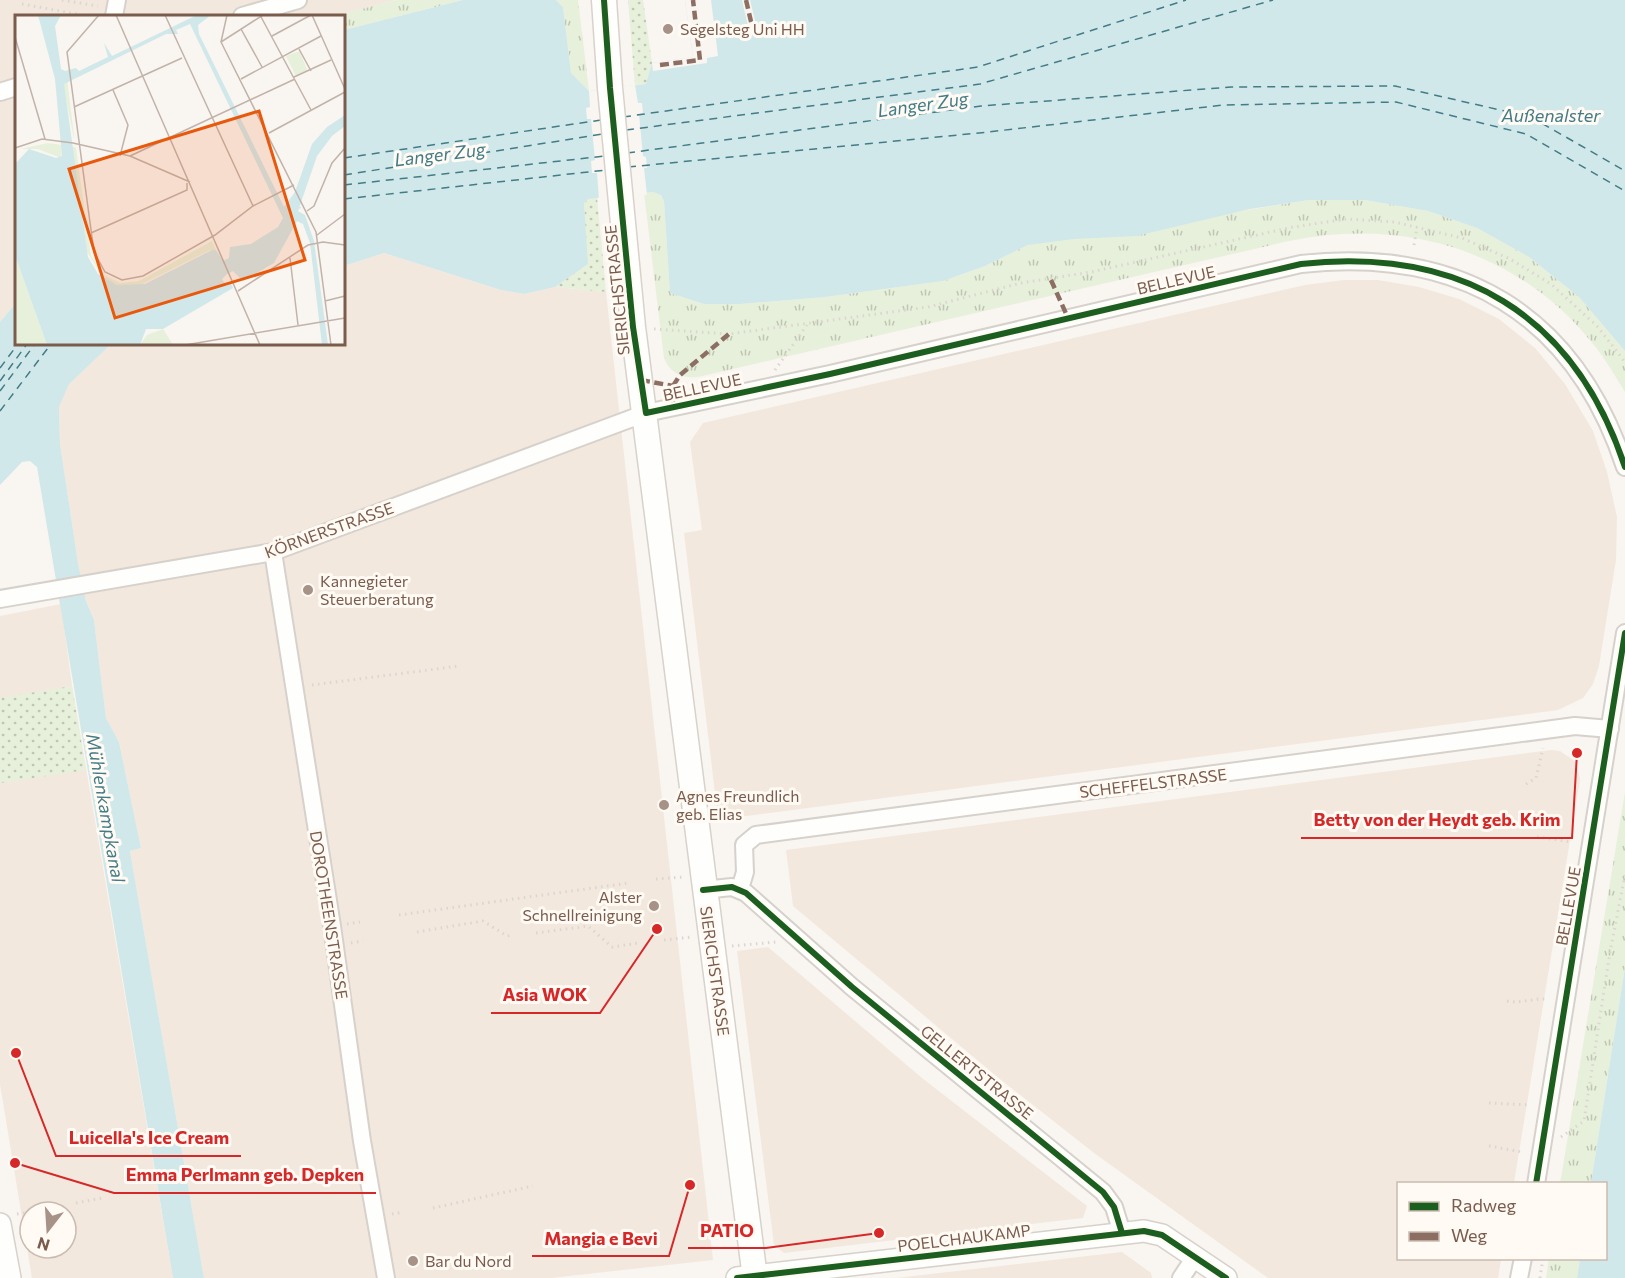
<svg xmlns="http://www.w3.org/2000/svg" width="1625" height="1278" viewBox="0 0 1625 1278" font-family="Commissioner,sans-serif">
	<defs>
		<pattern id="grass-dots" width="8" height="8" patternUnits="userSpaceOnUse" patternTransform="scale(1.5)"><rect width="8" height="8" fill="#e7f0db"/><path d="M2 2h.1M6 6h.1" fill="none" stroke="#c0c6b4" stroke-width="1.8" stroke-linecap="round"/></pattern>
		<pattern id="park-tufts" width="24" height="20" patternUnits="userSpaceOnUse" patternTransform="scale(1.5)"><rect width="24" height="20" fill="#e7f0db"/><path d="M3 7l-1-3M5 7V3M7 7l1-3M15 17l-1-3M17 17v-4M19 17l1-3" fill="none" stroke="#c0c6b4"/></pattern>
	</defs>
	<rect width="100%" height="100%" fill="#f9f5f0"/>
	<g fill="#f2e8de" fill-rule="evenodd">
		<polygon points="0,0 396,0 335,16 16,16 16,303 0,322"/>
		<polygon points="384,253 501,290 524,294 555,287 606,292 713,1260 551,1278 204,1278 130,851 141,848 119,742 106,718 94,620 86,601 78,563 60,444 59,407 69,383 111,344 344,344 344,266"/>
		<polygon points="1344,280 1378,280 1419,287 1459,299 1499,319 1535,348 1565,384 1593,431 1607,472 1617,517 1616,560 1599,666 1593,684 1583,698 1558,710 731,818 717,810 684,533 702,530 690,442 703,423 1305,285"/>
		<path d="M61 604 72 686 173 1278H32L0 1084V616ZM30 1212H66V1248H30Z"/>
		<polygon points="1551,750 1560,751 1576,762 1580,779 1514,1183 1398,1184 1398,1258 1501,1259 1498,1278 1268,1278 1094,1153 1000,1079 793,906 786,850"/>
		<polygon points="768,947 922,1078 1087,1206 1083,1218 784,1253 774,1245 737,951"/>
		<polygon points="1122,1252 1151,1273 1152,1278 896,1278"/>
	</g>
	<g fill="url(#grass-dots)">
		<polygon points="628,0 643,0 652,63 647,84 635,85"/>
		<polygon points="597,197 606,292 555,287 587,264 584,203 588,199"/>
		<polygon points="72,686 86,770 0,783 0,698"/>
	</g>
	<g fill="url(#park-tufts)">
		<polygon points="396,0 463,0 344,30 344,16 335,16"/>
		<polygon points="556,0 578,0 589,91 571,73 563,7"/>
		<path d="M653 192 661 195 664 201 670 293 704 304H740L825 297 943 281 985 266 1028 245 1309 200H1365L1428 211 1477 228 1529 257 1579 297 1625 351V392C1614 374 1603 355 1589 339 1513 248 1401 218 1289 241L698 377C682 379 670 373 664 358L644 193Z"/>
		<polygon points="1625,792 1625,967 1591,1183 1560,1184"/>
		<polygon points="1549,1259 1580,1259 1577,1278 1546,1278"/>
	</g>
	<g fill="#d0e8ea">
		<polygon points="463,0 556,0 563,7 571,73 589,91 646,84 652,63 693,57 685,0 1625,0 1625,351 1579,297 1529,257 1477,228 1428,211 1365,200 1309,200 1250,209 1136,236 1074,239 1028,245 985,266 943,281 825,297 740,304 704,304 670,293 664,201 661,195 653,192 588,199 584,203 588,264 555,287 524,294 501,290 384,253 344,266 344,30"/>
		<polygon points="16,303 16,344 111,344 69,384 59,407 60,444 78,563 86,601 94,620 106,718 119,742 141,848 130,851 204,1278 173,1278 37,467 30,461 22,462 0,485 0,322"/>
		<polygon points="1625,967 1625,1278 1577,1278 1580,1259 1606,1258 1606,1184 1591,1183"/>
	</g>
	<g fill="#f9f5f0">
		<polygon points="685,0 711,0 718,56 707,58 707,63 653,71 652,63 693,57"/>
		<polygon points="742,0 750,0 758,33 750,35"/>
		<polygon points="635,85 638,103 642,103 643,113 639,114 643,156 646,157 647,168 644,168 647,195 599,200 597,173 592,173 591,161 595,160 591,119 587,119 586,108 590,107 589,91"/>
	</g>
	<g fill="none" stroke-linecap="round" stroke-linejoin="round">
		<g stroke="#437c86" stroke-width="1.5" stroke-dasharray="8 6" stroke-linecap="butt">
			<polyline points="623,117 978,67 1186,0"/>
			<polyline points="626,130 980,84 1273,0"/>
			<polyline points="627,153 981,106 1231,87 1395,86 1531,117 1625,171"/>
			<polyline points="344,158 601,120"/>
			<polyline points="628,167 979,133 1224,105 1396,102 1526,134 1625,191"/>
			<polyline points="344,175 603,134"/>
			<polyline points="344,185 605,156"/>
			<polyline points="344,199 606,170"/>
			<polyline points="0,368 18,344"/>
			<polyline points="0,381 27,344"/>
			<polyline points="0,391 35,344"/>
			<polyline points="0,411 51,344"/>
		</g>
		<defs>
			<g id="minor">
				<polyline points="114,16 117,0"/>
				<polyline points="242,16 298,0"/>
				<polyline points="0,92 16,87"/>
				<polyline points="273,552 332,926 362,1141 386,1278"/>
				<path d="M0 599 273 552 646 413 830 374 1301 264C1460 247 1574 313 1625 467"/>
				<polyline points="740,889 745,872 744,845 756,835 1575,726 1610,729"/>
				<polyline points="703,890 732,887 746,893 852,987 1103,1192 1114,1207 1122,1233"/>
				<polyline points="1536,1184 1625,633"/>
				<polyline points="1181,1278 1195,1257"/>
				<polyline points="1519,1278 1523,1258"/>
			</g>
			<g id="tertiary">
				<polyline points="0,1224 10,1278"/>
				<polyline points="737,1278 1144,1231 1162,1235 1226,1278"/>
			</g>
			<polyline id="secondary" points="604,0 610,88 633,327 755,1278"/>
		</defs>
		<use href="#minor" stroke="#d7d1cb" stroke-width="20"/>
		<use href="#tertiary" stroke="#d7d1cb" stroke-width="24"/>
		<use href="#secondary" stroke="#d9d2cb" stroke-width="27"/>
		<g stroke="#dcd5d0" stroke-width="3" stroke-dasharray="1.5 4.5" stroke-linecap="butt">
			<polyline points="62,0 98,6"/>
			<polyline points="22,4 87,16"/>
			<polyline points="1414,245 1417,227"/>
			<polyline points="654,329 729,334 928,307 1021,283 1091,272 1293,227 1347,219 1394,222 1462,238 1510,259 1551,284 1598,327 1625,362"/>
			<polyline points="775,370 807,325"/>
			<polyline points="312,685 459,666"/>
			<polyline points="1526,784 1536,778 1543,748"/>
			<polyline points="1537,837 1572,842"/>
			<polyline points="656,879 684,877"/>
			<polyline points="399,915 629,883"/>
			<polyline points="347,924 360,922"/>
			<polyline points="417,932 483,921 507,936 513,935"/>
			<polyline points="536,933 588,926 612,947 639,943"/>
			<polyline points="664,940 692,937"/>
			<polyline points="351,943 363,941"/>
			<polyline points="732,946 776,942"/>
			<path d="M1507 1001C1521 1004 1533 998 1547 999"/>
			<polyline points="1489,1103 1530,1105"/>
			<polyline points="1561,1137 1584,1121 1610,952 1625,875"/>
			<polyline points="1489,1146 1522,1152"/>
			<polyline points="76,1203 102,1198"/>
			<polyline points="433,1208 533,1186"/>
			<polyline points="17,1214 30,1212"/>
			<polyline points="392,1214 403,1212"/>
			<polyline points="1540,1278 1543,1258"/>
		</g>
		<use href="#minor" stroke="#fefefd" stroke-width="16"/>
		<use href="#tertiary" stroke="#fefefd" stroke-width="21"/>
		<use href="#secondary" stroke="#fefefd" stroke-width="24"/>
		<g stroke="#8d6e63" stroke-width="4.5" stroke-dasharray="9 4.5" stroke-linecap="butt">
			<polyline points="746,0 753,30"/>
			<polyline points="660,65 700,60 693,0"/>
			<polyline points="1051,280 1068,318"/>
			<polyline points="641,380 673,386 673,407"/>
			<polyline points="673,386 680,375 729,334"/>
		</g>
		<defs>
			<g id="cycleway">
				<path d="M604 0 610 88 633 327 646 413 830 374 1301 264C1460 247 1574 313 1625 467"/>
				<polyline points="703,890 732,887 746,893 852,987 1103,1192 1114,1207 1122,1233"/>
				<polyline points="1536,1184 1625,633"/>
				<polyline points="737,1278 1144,1231 1162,1235 1226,1278"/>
			</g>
		</defs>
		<use href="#cycleway" stroke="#fffaf3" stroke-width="10"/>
		<use href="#cycleway" stroke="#1b5e20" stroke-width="6"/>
	</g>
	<g fill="#a69286" stroke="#fffaf3" stroke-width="2">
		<circle cx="668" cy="29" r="6"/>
		<circle cx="308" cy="590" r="6"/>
		<circle cx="664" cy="805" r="6"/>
		<circle cx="654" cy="906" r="6"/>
		<circle cx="413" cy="1261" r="6"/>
	</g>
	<g text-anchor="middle" stroke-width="6" stroke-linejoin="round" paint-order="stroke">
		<g font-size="16" fill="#7a5c4d" stroke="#fffaf3" text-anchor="start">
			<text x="680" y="35">Segelsteg Uni HH</text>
			<text x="320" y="587">Kannegieter<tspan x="320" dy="18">Steuerberatung</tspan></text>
			<text x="676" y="802">Agnes Freundlich<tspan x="676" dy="18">geb. Elias</tspan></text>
			<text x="642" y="903" text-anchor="end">Alster<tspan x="642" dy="18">Schnellreinigung</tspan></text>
			<text x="425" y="1267">Bar du Nord</text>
		</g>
		<g font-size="16" fill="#7a5c4d" stroke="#fffaf3">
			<text transform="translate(1176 280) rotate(-13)" y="6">BELLEVUE</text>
			<text transform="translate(617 290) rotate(-96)" y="6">SIERICHSTRASSE</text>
			<text transform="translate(702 387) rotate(-12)" y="6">BELLEVUE</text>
			<text transform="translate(329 530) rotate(-20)" y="6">KÖRNERSTRASSE</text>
			<text transform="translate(1153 783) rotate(-7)" y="6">SCHEFFELSTRASSE</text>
			<text transform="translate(1568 906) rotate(-80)" y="6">BELLEVUE</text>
			<text transform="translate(329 915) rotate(81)" y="6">DOROTHEENSTRASSE</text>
			<text transform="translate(715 971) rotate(82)" y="6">SIERICHSTRASSE</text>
			<text transform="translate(977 1072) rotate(39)" y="6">GELLERTSTRASSE</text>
			<text transform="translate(964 1238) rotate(-7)" y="6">POELCHAUKAMP</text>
		</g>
		<g font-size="18" font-style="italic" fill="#437c86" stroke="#fffaf3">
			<text transform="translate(923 105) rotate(-8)" y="6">Langer Zug</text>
			<text x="1551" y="122">Außenalster</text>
			<text transform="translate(440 155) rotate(-7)" y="6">Langer Zug</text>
			<text transform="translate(105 808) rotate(80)" y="6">Mühlenkampkanal</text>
		</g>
	</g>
	<g transform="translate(15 15)">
		<rect width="330" height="330" fill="#f9f5f0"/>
		<path d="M52 64 59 121V124L48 69Z" fill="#e7f0db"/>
		<path d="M285 36 292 55 281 61 271 41ZM33 128 47 130 46 143 23 134H6ZM57 131 61 133 76 241 89 260 105 268 124 266 197 226 206 246 197 235 193 236 123 271 102 270 89 263 72 237ZM0 240 21 299 32 330H0ZM148 314 158 330H125L132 320Z" fill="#e7f0db"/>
		<path d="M23 0H46L40 11 46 54 50 56 61 53 64 56 93 42 89 28 97 41 182 0H196L183 10 184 19 269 192 280 177 297 129 312 112 330 100V111L317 121 302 141 283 196 290 200 299 226 313 330H307L295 228 288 209 282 206 259 248 228 266 218 256 212 259 207 264 211 271 216 269 218 273 148 314H131L125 330H32L0 240V149L14 134 41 143 47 141 40 64ZM175 9 268 203 263 212 236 229 215 232 214 243 208 246 201 235H197L130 269 102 270 83 259 73 242 49 69 151 19H163L161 15Z" fill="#d0e8ea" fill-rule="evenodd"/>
		<path fill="none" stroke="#d0e8ea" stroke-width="3" d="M0 183 70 267 86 279 107 284 143 277 245 233 267 220 280 191M0 185 68 269 85 282 124 285 209 251M213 249 268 221 279 192 283 193 277 198 269 222 214 251M96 330 142 290 210 253M99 330 114 314 173 272 246 238 270 220"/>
		<path fill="none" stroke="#c2b3aa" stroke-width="1.5" d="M84 0 52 37 79 237 90 257 107 265 128 261 200 220 238 191 279 170M101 0 245 330M150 0 238 191M212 0 206 27 301 217 316 330M245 0 296 95M297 0 330 74M226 14 247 52M257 21 296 0M0 22 30 124M206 27 248 0M284 34 296 56M279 62 316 45M226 64 306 21M98 75 113 110 105 141M59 92 167 43M254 118 330 77M0 133 27 124 58 128 115 141 175 167M115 141 280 64M292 196 299 191 317 148 330 133M76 218 172 175V168M302 220 330 199M275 243 283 310M223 276 293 230 308 227 330 230M310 286 330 281M170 330 330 303"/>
		<path fill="#e8590c" fill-opacity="0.15" stroke="#e8590c" stroke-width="3" d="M244 96 290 245 100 303 54 154Z"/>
		<rect width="330" height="330" fill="none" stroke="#7a5c4d" stroke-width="3"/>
	</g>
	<path fill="none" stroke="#d62828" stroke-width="2" d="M1577 753L1572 838H1301M657 929L600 1013H491M16 1053L56 1156H241M15 1163L114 1193H376M879 1233L766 1248H688M690 1185L669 1256H532"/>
	<g fill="#d62828" stroke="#fffaf3" stroke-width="2">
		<circle cx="1577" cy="753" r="6"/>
		<circle cx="657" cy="929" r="6"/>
		<circle cx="16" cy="1053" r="6"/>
		<circle cx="15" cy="1163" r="6"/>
		<circle cx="879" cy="1233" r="6"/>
		<circle cx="690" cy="1185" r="6"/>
	</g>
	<g font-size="18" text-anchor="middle" font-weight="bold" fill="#d62828" stroke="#fffaf3" stroke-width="6" stroke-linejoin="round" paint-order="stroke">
		<text x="1437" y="826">Betty von der Heydt geb. Krim</text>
		<text x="545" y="1001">Asia WOK</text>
		<text x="149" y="1144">Luicella's Ice Cream</text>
		<text x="245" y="1181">Emma Perlmann geb. Depken</text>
		<text x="727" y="1237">PATIO</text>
		<text x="601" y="1245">Mangia e Bevi</text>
	</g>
	<rect x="1397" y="1182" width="210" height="78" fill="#fffaf3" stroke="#cabbb1" stroke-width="1.5"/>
	<rect x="1409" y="1202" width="30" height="9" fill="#1b5e20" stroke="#cabbb1" stroke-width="1.5"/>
	<text x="1451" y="1212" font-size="18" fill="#7a5c4d">Radweg</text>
	<rect x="1409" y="1232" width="30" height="9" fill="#8d6e63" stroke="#cabbb1" stroke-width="1.5"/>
	<text x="1451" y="1242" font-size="18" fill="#7a5c4d">Weg</text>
	<g transform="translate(48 1230) rotate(197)"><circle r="28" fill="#fffaf3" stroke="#cabbb1" stroke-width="1.5"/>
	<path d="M0-4.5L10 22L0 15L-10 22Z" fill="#a69286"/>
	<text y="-9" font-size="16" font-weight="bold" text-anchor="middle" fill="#7a5c4d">N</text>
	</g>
</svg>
